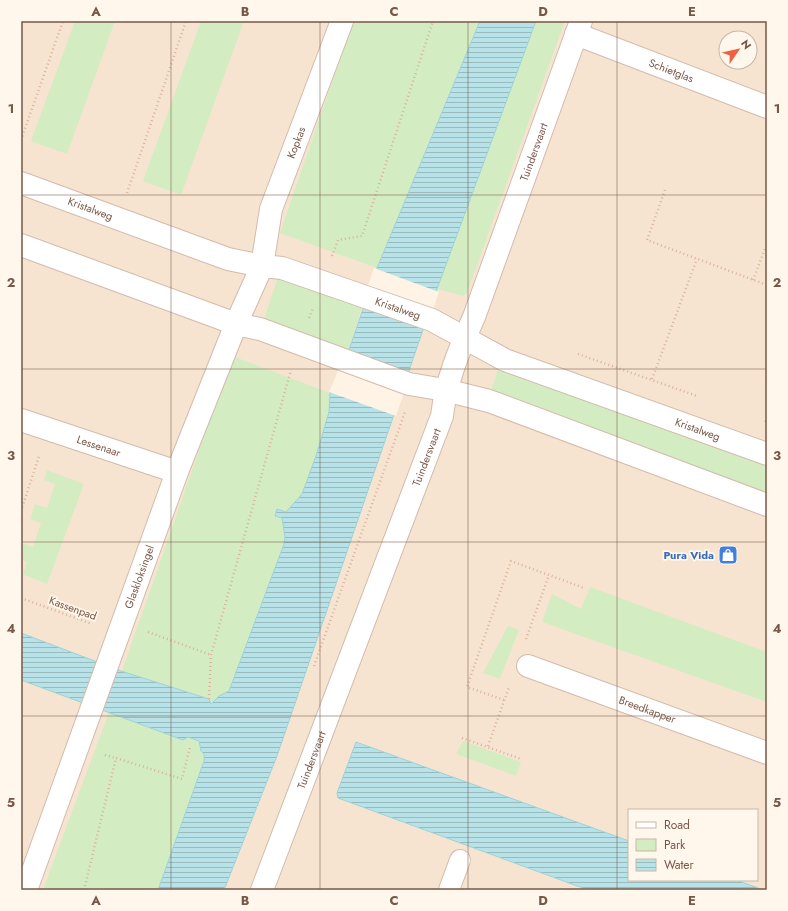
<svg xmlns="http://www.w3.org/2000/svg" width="788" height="911" viewBox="0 0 788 911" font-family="Jost,sans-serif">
	<defs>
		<pattern id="water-rules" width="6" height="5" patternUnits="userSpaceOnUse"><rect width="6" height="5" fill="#b7e3e8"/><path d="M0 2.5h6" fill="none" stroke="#9abbbe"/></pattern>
	</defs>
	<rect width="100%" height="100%" fill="#fef3e4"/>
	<path fill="#f6e4d1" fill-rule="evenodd" d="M21 21H767V890H21ZM726 38H750V62H726ZM629 810H757V880H629Z"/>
	<g fill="#d4ecc1">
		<polygon points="75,21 115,21 67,154 31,141"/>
		<polygon points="201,21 244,21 181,195 143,181"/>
		<polygon points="353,21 480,21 377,268 280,233"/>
		<polygon points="536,21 565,21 467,293 463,296 437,289"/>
		<polygon points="278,277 362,307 349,350 264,319"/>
		<path d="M232 356 330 393 329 412 316 456 302 494 286 512 276 509C284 520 287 531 284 544L232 686C227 694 218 697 211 704L209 699 122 671Z"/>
		<polygon points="500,364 767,462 767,493 490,393"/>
		<polygon points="47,470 84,484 47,584 23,574 27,562 21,560 21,543 33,547 41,523 30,519 35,504 47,508 55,484 44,480"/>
		<polygon points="590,587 767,652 767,702 542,622 552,594 581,609"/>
		<polygon points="508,626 519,630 500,679 483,673"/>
		<polygon points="109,712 183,740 188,737 199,741 201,751 204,754 201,769 158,890 43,890"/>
		<polygon points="463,741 521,762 516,776 456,754"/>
	</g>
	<g fill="url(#water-rules)" stroke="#9cd3db">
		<polygon points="480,21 536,21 437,289 277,756 224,890 158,890 204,761 204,754 201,751 199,741 188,737 183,740 21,680 21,633 121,671 209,699 211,704 219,696 229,691 284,544 285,537 282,518 275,516 277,509 286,512 302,494 316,456 329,412 330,393 349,350 377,268"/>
		<polygon points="356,742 629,841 629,880 736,880 764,890 588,890 338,798 337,793"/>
	</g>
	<g fill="#fef3e4">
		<polygon points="374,268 439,292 426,330 361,306"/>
		<polygon points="347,350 411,373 396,416 329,392"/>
	</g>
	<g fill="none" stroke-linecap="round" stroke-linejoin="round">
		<defs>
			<polyline id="service" points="449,890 460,860"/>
			<g id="minor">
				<path id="s1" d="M576 34 767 107"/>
				<path id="s2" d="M21 420 177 472"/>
				<path id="s3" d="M528 666 767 753"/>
				<path id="s4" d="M26 890 177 472 236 324 262 266 271 209 342 21"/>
				<path id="s5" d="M262 890 442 416C446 381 459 350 474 317L581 21"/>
			</g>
			<g id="tertiary">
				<path id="s6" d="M21 183 228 259 262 266 282 268 432 320 505 360 767 454"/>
				<polyline points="21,245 236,324 260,329 409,384 445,390 489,401 767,505"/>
			</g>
		</defs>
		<use href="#service" stroke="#d2bbac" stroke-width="22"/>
		<use href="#minor" stroke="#d2bbac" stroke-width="24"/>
		<use href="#tertiary" stroke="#d2bbac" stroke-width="24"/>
		<g stroke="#dab29c" stroke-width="2.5" stroke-dasharray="1 3" stroke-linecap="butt">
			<polyline points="21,140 63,21"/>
			<polyline points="665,190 647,240 767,285"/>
			<polyline points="127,193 186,21"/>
			<polyline points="332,256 338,240 362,236 433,21"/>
			<polyline points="753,280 767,244"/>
			<polyline points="309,318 313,308"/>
			<polyline points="578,354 697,396"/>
			<polyline points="652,379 697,259"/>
			<polyline points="765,422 767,417"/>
			<polyline points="21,511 39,456"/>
			<polyline points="21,598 92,624"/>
			<polyline points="148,632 211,655"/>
			<polyline points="526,639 549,575"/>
			<polyline points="314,666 405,412"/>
			<polyline points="209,699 211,655 291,370"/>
			<polyline points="504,700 467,687 511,561 584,588"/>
			<polyline points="462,738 521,759"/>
			<polyline points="488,746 509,687"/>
			<polyline points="105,755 116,758"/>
			<polyline points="84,890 116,758 182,779 190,747"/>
		</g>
		<use href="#service" stroke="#fff" stroke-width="20"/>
		<use href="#minor" stroke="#fff" stroke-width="22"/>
		<use href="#tertiary" stroke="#fff" stroke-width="22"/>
	</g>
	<path fill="none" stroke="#785748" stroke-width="1" stroke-opacity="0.55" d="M171 21V890M320 21V890M468 21V890M617 21V890M21 195H767M21 369H767M21 542H767M21 716H767"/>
	<defs>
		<symbol id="shop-square" viewBox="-11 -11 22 22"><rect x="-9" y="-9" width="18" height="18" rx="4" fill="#3f7fe0" stroke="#fff7eb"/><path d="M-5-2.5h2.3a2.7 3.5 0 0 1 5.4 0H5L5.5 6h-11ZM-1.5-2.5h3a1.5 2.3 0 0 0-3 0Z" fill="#fff"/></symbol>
	</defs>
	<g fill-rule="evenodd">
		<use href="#shop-square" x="717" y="544" width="22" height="22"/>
	</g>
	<g text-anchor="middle" stroke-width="3.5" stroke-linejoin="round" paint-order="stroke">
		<g font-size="11" fill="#785748" stroke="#fff7eb">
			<text dy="4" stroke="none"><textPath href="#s1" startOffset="102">Schietglas</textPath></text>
			<text dy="4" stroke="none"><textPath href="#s4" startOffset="796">Kopkas</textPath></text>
			<text dy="4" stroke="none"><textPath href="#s5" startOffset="787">Tuindersvaart</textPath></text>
			<text dy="4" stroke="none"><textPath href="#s6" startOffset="74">Kristalweg</textPath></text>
			<text dy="4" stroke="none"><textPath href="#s6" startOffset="398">Kristalweg</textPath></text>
			<text dy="4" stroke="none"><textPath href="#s6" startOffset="722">Kristalweg</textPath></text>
			<text dy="4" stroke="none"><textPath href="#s2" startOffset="82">Lessenaar</textPath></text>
			<text dy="4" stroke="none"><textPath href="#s5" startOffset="463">Tuindersvaart</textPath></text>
			<text dy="4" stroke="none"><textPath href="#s4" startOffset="333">Glaskloksingel</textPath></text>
			<text transform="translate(73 608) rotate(20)" y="4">Kassenpad</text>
			<text dy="4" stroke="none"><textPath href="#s3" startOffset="127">Breedkapper</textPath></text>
			<text dy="4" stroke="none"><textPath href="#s5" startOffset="139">Tuindersvaart</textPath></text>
		</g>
		<g font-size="11" font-weight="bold" fill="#366cbe" stroke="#fff7eb" text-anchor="end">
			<text x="714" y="559">Pura Vida</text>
		</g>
	</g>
	<rect width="788" height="911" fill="none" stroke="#fff7eb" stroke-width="44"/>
	<rect x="628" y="809" width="130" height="72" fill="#fff7eb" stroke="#c9b7aa"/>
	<rect x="636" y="822" width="20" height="6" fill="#ffffff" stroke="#c9b7aa"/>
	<text x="664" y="829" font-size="12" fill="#785748">Road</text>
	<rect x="636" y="839" width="20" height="12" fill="#d4ecc1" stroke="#c9b7aa"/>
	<text x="664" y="849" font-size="12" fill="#785748">Park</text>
	<rect x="636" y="859" width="20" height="12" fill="url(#water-rules)" stroke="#c9b7aa"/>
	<text x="664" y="869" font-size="12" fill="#785748">Water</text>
	<g transform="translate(738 50) rotate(56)"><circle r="19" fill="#fff7eb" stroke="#c9b7aa"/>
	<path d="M0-3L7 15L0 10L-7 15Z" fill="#ef6241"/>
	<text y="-6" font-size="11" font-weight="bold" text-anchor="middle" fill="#785748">N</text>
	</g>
	<rect x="22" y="22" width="744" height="867" fill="none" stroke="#785748" stroke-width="1.5"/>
	<g font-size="13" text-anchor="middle" font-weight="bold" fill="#785748">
		<text x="96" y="16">A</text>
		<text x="245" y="16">B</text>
		<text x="394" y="16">C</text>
		<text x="543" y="16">D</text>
		<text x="692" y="16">E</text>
		<text x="11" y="113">1</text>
		<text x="777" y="113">1</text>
		<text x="11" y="287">2</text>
		<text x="777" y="287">2</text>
		<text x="11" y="460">3</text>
		<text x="777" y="460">3</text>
		<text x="11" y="633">4</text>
		<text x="777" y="633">4</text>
		<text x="11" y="807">5</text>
		<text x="777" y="807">5</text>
		<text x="96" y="905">A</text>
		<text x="245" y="905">B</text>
		<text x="394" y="905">C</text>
		<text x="543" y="905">D</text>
		<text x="692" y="905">E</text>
	</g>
</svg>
